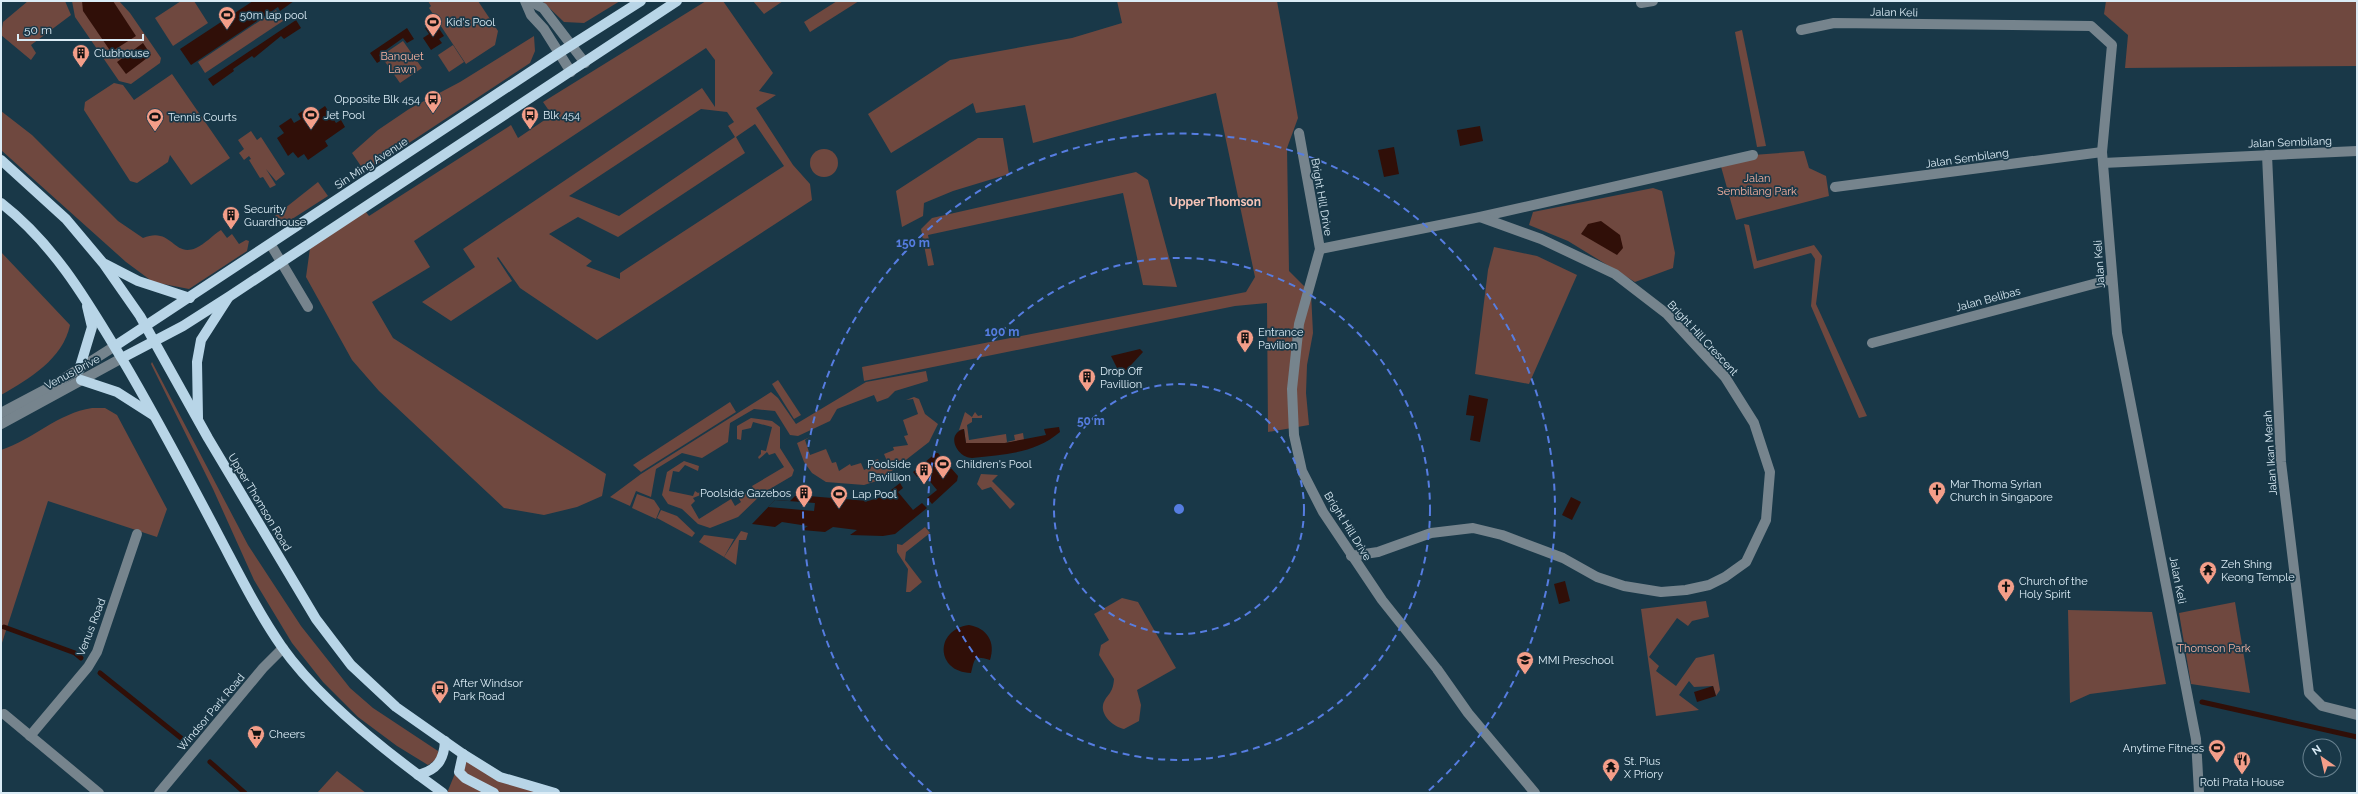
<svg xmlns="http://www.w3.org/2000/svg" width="2358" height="794" viewBox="0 0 2358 794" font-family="Raleway,sans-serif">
	<rect width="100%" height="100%" fill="#193848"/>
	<g fill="#6f483f" fill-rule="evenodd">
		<polygon points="28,1 65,1 71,15 31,45 36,53 31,60 1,35 3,22"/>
		<polygon points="72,1 119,1 130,13 161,58 160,63 131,84 119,81 75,17"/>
		<polygon points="181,1 194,1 208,23 173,46 155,18"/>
		<polygon points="428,1 478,1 498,31 495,45 466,64 429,8 431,6"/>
		<polygon points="542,1 620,1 584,23 564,22"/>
		<path d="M706 1H723L773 73 759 91 776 95 756 108 793 165 810 184 812 200 597 340 520 288 498 257 497 258 512 281 451 321 422 302 475 267 463 249 702 88 715 107V60L706 48 414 241 430 267 372 302 393 338 606 474 602 496 577 507 544 515 504 508 379 391 352 360 306 277 311 241 363 208 369 216 511 125 518 138 552 115 543 102ZM701 109 727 112 734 122 728 126 735 137 619 216 569 196ZM755 124 784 166 620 273V279L586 266 592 261 549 234 578 217 618 237 745 153 736 137Z"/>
		<polygon points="753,1 783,1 764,14"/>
		<polygon points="837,1 859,1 810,32 804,22"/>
		<polygon points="1117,1 1277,1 1298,118 1287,148 1289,271 1311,293 1313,333 1307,365 1306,393 1309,425 1268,432 1267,303 1235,306 864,381 862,367 1246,292 1255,277 1216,93 1033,143 1025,105 976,113 973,103 891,153 868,114 950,60 1072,38 1122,23"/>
		<polygon points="2106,1 2357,1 2357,66 2125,68 2128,35 2104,14"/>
		<polygon points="276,10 283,21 205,73 198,62"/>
		<polygon points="1742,30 1766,146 1757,147 1735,32"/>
		<polygon points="534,36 535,51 530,63 365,172 352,153 378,130 409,109 460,82"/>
		<polygon points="403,41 422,68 400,83 381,56"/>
		<polygon points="453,45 464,62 449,72 438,55"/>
		<polygon points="172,74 230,158 191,185 170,155 168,162 137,183 130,181 84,110 85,102 114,83 123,85 134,100"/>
		<path d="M1 111 32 135 118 221 143 238C172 226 173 258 196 248 205 244 213 235 221 230L227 238 232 234 239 244 246 240 249 241 247 251 189 289 153 282 126 262 1 150Z"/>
		<polygon points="251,131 257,140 261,137 285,174 276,181 266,169 276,185 270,188 263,177 260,178 249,160 251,159 249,156 244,160 239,153 244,149 238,140"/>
		<polygon points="978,138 1003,138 1009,174 953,191 924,203 923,216 902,227 896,191"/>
		<circle cx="824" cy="163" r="14"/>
		<polygon points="1804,151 1809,168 1826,176 1829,196 1736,220 1720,163 1753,155"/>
		<polygon points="1136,172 1148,180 1177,287 1143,285 1123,193 928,235 934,265 928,266 921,229 932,218"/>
		<polygon points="318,182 328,196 289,221 281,220 275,216"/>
		<polygon points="1653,188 1662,191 1675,253 1673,268 1635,282 1568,241 1529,225 1533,212"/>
		<polygon points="1744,224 1749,225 1757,261 1814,245 1822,256 1816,304 1867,416 1859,418 1811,306 1815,259 1811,253 1754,269"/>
		<polygon points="1494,247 1537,256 1577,275 1529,384 1475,374 1488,270"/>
		<path d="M1 252 70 325C63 359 29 379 1 395Z"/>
		<path d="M152 362 248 545 301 626 350 688 373 708 438 751C438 759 434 761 428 765L397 746 358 717 323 682 292 643 254 580 213 489 151 364Z"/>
		<polygon points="926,371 928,381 895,391 888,398 877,402 874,395 837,409 830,421 798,436 790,435 775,411 754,409 730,423 728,442 702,458 682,453 656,469 651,497 636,491 630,506 610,497 641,474 771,392 778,398 796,424 866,382"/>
		<polygon points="778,380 801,415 794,419 772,384"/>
		<polygon points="914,397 919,399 925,414 938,424 929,442 880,480 864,485 826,482 812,473 804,462 797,443 810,437 805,440 810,455 826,449 832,463 836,462 839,471 850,464 851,466 861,463 864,470 871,467 869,462 878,459 880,464 887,461 884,454 894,450 893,447 908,445 904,436 908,435 903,420 918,414 913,399 906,400"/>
		<polygon points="730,402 736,412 641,472 633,465"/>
		<path d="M92 408H105L117 415 167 509 157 537 48 501 1 646V450C34 439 58 413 92 408Z"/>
		<polygon points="965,412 972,417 975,412 978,416 982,415 982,418 972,418 972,422 967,425 969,440 1006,434 1007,442 1015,440 1014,435 1023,433 1024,440 1005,443 966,444 964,429 959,430"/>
		<polygon points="751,418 772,421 780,427 780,448 794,470 792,476 763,493 738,517 710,528 698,524 682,509 668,504 662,495 667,472 684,461 699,466 698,471 685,465 679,472 673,471 669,491 693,496 695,491 698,493 702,491 703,494 693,498 695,501 691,505 699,519 731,499 735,506 741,502 738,497 746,493 750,497 756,493 752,486 784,467 775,453 769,455 767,452 759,459 758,457 761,454 761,450 766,451 772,427 753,422 751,428 742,430 741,440 737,439 737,426"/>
		<polygon points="981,474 998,475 992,481 1015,504 1010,509 991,487 982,490 977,484"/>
		<polygon points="637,494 654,500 660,509 656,519 632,508"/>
		<polygon points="661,510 677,516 695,533 692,537 657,518"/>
		<polygon points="925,527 930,533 906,552 905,560 922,582 910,592 906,592 908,569 897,552 897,544 902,545"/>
		<polygon points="741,531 748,533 746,540 739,540 736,565 724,557"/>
		<polygon points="704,535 734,539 724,557 699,542"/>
		<path d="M1122 598 1138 602 1176 668 1137 690 1141 705 1139 721 1124 729C1114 727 1101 716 1103 705 1106 694 1113 695 1114 679L1099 655 1101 645 1109 640 1094 614Z"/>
		<polygon points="1706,601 1709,617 1692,621 1688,626 1677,618 1649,657 1659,666 1656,671 1676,686 1696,658 1714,654 1720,690 1716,696 1713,686 1694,687 1689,681 1679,695 1699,710 1656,716 1641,609"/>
		<polygon points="2235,602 2250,693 2191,684 2179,613"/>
		<polygon points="2068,610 2152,612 2166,684 2090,694 2070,703"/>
		<polygon points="463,754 500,777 555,793 447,793"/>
		<polygon points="337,771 366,793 317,793"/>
	</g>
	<g fill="#300f08">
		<polygon points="82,1 113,1 136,36 111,52 83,11"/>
		<polygon points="253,1 294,1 280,11 278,7 191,65 180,49"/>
		<polygon points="296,20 301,28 284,39 281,36 254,58 252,56 233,69 234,71 213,86 208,79"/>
		<polygon points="434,21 444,36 439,39 442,43 431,50 423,38 429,34 425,28"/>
		<polygon points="407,28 414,39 407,43 403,38 379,55 382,60 377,63 370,53"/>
		<polygon points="143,43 151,55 126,74 117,62"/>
		<polygon points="310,106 315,113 325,106 336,123 341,120 345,127 325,141 328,146 308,160 304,154 298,158 293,152 288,156 277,138 284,133 279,126 291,118 294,123 301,119 298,114"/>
		<polygon points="1480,126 1483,141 1460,146 1457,130"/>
		<polygon points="1394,147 1399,174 1384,177 1378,150"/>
		<polygon points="1601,221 1620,235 1623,248 1617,255 1581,234 1588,224"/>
		<polygon points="1140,349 1143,352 1121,376 1111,356"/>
		<polygon points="1469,395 1488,399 1480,442 1470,440 1474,416 1466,415"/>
		<path d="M1059 427 1060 432C1034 454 1005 454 972 458 957 458 945 434 964 429L966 443H1005L1046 435 1044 429Z"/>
		<polygon points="936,453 938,453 958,476 957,481 932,504 927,498 937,490 922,472 917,477 913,472"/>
		<polygon points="900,483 903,488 898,492 913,510 922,503 927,508 895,534 883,536 850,535 857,530 833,527 825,532 802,530 808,526 782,522 775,527 752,524 775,500 790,501 796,495 868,501 882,497"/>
		<polygon points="1571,497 1581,502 1572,520 1562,515"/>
		<polygon points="1565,581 1570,601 1559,604 1554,584"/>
		<path d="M969 625C987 628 996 642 990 660 973 655 975 658 971 673 936 672 934 630 969 625Z"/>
		<polygon points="1713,686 1716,696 1697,702 1694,692"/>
	</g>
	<polygon fill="#193848" points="775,500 815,503 814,511 768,507"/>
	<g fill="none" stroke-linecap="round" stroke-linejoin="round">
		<g stroke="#300f08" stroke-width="5">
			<polyline points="4,627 75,653 81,658"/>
			<polyline points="100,673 186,742"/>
			<polyline points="2202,702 2357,737"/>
			<polyline points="210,762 245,793"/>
		</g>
		<g stroke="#76848d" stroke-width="10">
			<polyline points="525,1 531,15 544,29 571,72"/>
			<polyline points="530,1 543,8 585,63"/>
			<polyline points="1641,3 1653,1"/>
			<polyline points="1801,30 1834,23 2091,26 2112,45 2102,152 2117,333 2196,739 2199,793"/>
			<polyline points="1299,133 1320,249 1299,324 1292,389 1294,435 1302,471 1323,512 1382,600 1437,669 1468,713 1535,793"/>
			<polyline points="2267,155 2281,462 2309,693 2322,706 2357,715"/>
			<polyline points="2103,163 2357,151"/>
			<polyline points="1835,187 2102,152"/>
			<polyline points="271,245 308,307"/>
			<polyline points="1320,249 1480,217 1753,155"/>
			<polyline points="1872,343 2112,279"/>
			<polyline points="1,413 52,386 115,346"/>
			<polyline points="1,424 122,358"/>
			<polyline points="1351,556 1378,552 1431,533 1473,528 1502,535 1563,558 1597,577 1624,586 1661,592 1686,590 1709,585 1725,577 1746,562 1766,520 1770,472 1754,423 1725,377 1667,314 1615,274 1541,239 1480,217"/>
			<polyline points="4,714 99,793"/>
			<polyline points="30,736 88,667 97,652 137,534"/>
			<polyline points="159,793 263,668 283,648"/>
		</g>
		<g stroke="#b8d5e7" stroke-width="10">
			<polyline points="1,160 66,219 103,263 140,316 208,438 316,619 351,665 396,707 463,754 500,777 555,793"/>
			<path d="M1 203C55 245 87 301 122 359 157 418 189 479 221 540 240 576 259 614 282 647 320 701 390 755 443 793"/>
			<polyline points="105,264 138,281 190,298"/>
			<polyline points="115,346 559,53 641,1"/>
			<polyline points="122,358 183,326 230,296 677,1"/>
			<polyline points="79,370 92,327 87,306"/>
			<polyline points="81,380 117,392 153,415"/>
			<polyline points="198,418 197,362 201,340 228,298"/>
			<polyline points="463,754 459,772 465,778 494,793"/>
			<path d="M418 775C437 770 444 760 445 741"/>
		</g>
	</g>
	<g fill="none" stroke="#567de1" stroke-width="2" stroke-dasharray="7 5">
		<circle cx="1179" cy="509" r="125"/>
		<circle cx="1179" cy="509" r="251"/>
		<path d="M932 793A376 376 0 1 1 1426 793"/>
	</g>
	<defs>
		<symbol id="stadium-pin" viewBox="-11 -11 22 30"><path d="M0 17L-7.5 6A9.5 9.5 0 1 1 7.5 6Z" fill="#f49e89" stroke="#193848"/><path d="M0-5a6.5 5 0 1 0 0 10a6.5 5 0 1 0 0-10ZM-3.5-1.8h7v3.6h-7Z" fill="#111"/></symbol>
		<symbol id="building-pin" viewBox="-11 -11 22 30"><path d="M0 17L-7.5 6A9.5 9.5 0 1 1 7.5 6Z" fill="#f49e89" stroke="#193848"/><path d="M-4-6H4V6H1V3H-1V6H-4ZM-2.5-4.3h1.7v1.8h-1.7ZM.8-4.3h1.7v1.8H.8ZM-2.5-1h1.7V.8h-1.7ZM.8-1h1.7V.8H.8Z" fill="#111"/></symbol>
		<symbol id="bus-pin" viewBox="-11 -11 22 30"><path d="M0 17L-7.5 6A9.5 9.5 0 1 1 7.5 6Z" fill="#f49e89" stroke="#193848"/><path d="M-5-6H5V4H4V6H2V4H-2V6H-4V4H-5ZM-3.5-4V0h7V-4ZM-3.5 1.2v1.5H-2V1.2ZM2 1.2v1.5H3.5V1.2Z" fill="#111"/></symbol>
		<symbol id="church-pin" viewBox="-11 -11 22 30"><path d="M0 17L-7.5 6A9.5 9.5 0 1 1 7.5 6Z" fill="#f49e89" stroke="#193848"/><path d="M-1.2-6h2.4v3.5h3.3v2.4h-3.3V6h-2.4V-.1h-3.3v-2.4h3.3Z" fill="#111"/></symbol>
		<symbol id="temple-pin" viewBox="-11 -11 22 30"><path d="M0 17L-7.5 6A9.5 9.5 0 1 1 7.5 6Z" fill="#f49e89" stroke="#193848"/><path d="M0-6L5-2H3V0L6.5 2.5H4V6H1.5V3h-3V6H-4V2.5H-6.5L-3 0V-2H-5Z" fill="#111"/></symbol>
		<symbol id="school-pin" viewBox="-11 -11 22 30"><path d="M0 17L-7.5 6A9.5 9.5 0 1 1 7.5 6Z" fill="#f49e89" stroke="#193848"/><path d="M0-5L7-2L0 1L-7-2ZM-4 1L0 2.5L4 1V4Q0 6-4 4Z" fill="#111"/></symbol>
		<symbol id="supermarket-pin" viewBox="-11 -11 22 30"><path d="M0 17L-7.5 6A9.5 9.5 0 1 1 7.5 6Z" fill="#f49e89" stroke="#193848"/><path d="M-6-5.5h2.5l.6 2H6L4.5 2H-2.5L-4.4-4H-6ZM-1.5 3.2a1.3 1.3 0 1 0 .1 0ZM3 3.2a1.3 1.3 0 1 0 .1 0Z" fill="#111"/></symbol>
		<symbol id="restaurant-pin" viewBox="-11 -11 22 30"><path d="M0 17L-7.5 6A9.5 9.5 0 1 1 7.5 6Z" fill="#f49e89" stroke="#193848"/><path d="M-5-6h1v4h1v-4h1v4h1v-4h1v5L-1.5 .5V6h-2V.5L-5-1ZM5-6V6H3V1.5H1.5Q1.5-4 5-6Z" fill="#111"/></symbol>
	</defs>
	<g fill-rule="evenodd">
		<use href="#stadium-pin" x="217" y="5" width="20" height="27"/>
		<use href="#stadium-pin" x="423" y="12" width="20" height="27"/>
		<use href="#building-pin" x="71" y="43" width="20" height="27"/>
		<use href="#bus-pin" x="423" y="89" width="20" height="27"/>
		<use href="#stadium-pin" x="301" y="105" width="20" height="27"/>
		<use href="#bus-pin" x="520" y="105" width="20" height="27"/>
		<use href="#stadium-pin" x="145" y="107" width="20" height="27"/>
		<use href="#building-pin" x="221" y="205" width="20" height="27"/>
		<use href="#building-pin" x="1235" y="328" width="20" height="27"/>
		<use href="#building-pin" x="1077" y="367" width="20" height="27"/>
		<use href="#stadium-pin" x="933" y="454" width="20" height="27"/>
		<use href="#building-pin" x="914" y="460" width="20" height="27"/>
		<use href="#church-pin" x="1927" y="480" width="20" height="27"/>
		<use href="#building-pin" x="794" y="483" width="20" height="27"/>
		<use href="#stadium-pin" x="829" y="484" width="20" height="27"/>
		<use href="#temple-pin" x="2198" y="560" width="20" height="27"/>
		<use href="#church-pin" x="1996" y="577" width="20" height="27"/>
		<use href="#school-pin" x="1515" y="650" width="20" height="27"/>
		<use href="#bus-pin" x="430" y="679" width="20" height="27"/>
		<use href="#supermarket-pin" x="246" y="724" width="20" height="27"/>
		<use href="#stadium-pin" x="2207" y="738" width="20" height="27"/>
		<use href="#restaurant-pin" x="2232" y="750" width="20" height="27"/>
		<use href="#temple-pin" x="1601" y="757" width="20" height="27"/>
	</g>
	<g text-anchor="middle" stroke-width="3.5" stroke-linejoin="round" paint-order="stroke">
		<g font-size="11" fill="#dbecf6" stroke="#193848">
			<text transform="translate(1894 12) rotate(1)" y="4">Jalan Keli</text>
			<text transform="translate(2290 142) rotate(-2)" y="4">Jalan Sembilang</text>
			<text transform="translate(1967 158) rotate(-8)" y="4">Jalan Sembilang</text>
			<text transform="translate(371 163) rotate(-33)" y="4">Sin Ming Avenue</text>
			<text transform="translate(1322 197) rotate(80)" y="4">Bright Hill Drive</text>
			<text transform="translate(2099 264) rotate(-94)" y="4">Jalan Keli</text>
			<text transform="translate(1988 299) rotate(-15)" y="4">Jalan Belibas</text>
			<text transform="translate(1703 338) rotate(47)" y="4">Bright Hill Crescent</text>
			<text transform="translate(72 372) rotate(-28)" y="4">Venus Drive</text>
			<text transform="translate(2270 453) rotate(-94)" y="4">Jalan Ikan Merah</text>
			<text transform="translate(260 502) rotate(59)" y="4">Upper Thomson Road</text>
			<text transform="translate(1348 526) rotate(58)" y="4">Bright Hill Drive</text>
			<text transform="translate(2178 580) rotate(79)" y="4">Jalan Keli</text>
			<text transform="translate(91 627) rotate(-69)" y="4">Venus Road</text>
			<text transform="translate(211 712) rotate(-50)" y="4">Windsor Park Road</text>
		</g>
		<g font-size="11" fill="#dbecf6" stroke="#193848" text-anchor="start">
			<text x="240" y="19">50m lap pool</text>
			<text x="446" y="26">Kid's Pool</text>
			<text x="94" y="57">Clubhouse</text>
			<text x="420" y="103" text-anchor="end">Opposite Blk 454</text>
			<text x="324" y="119">Jet Pool</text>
			<text x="543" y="119">Blk 454</text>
			<text x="168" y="121">Tennis Courts</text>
			<text x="244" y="213">Security<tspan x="244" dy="13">Guardhouse</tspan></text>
			<text x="1258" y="336">Entrance<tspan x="1258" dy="13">Pavilion</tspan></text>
			<text x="1100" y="375">Drop Off<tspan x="1100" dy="13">Pavillion</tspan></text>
			<text x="911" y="468" text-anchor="end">Poolside<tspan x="911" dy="13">Pavillion</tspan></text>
			<text x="956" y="468">Children's Pool</text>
			<text x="1950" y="488">Mar Thoma Syrian<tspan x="1950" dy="13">Church in Singapore</tspan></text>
			<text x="791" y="497" text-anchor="end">Poolside Gazebos</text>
			<text x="852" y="498">Lap Pool</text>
			<text x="2221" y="568">Zeh Shing<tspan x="2221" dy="13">Keong Temple</tspan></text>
			<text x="2019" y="585">Church of the<tspan x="2019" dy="13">Holy Spirit</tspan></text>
			<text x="1538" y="664">MMI Preschool</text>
			<text x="453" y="687">After Windsor<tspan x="453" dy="13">Park Road</tspan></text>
			<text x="269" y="738">Cheers</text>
			<text x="2204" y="752" text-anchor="end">Anytime Fitness</text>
			<text x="1624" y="765">St. Pius<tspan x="1624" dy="13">X Priory</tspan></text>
			<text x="2242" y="786" text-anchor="middle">Roti Prata House</text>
		</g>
		<g font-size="11" fill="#f9b3a2" stroke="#193848">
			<text x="402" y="60">Banquet<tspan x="402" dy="13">Lawn</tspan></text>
			<text x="1757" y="182">Jalan<tspan x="1757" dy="13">Sembilang Park</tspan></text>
			<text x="2214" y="652">Thomson Park</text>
		</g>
		<g font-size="12" font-weight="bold" fill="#f7c5b8" stroke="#193848">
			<text x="1215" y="206">Upper Thomson</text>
		</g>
	</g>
	<circle cx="1179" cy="509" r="6" fill="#567de1" stroke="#193848" stroke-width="2"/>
	<g font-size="12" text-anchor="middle" font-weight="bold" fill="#567de1" stroke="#193848" stroke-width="3.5" stroke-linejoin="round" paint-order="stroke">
		<text x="913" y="247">150 m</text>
		<text x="1002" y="336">100 m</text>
		<text x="1091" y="425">50 m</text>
	</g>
	<rect width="2358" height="794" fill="none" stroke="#dbecf6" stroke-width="4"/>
	<g transform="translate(2322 758) rotate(326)"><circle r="19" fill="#193848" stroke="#67808e"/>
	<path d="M0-3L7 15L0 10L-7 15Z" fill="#f49e89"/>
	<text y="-6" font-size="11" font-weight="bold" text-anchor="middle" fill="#dbecf6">N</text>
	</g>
	<path d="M18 34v6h125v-6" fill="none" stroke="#dbecf6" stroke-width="2"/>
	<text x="24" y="34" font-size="12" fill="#dbecf6" stroke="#193848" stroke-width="3" paint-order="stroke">50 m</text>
</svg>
